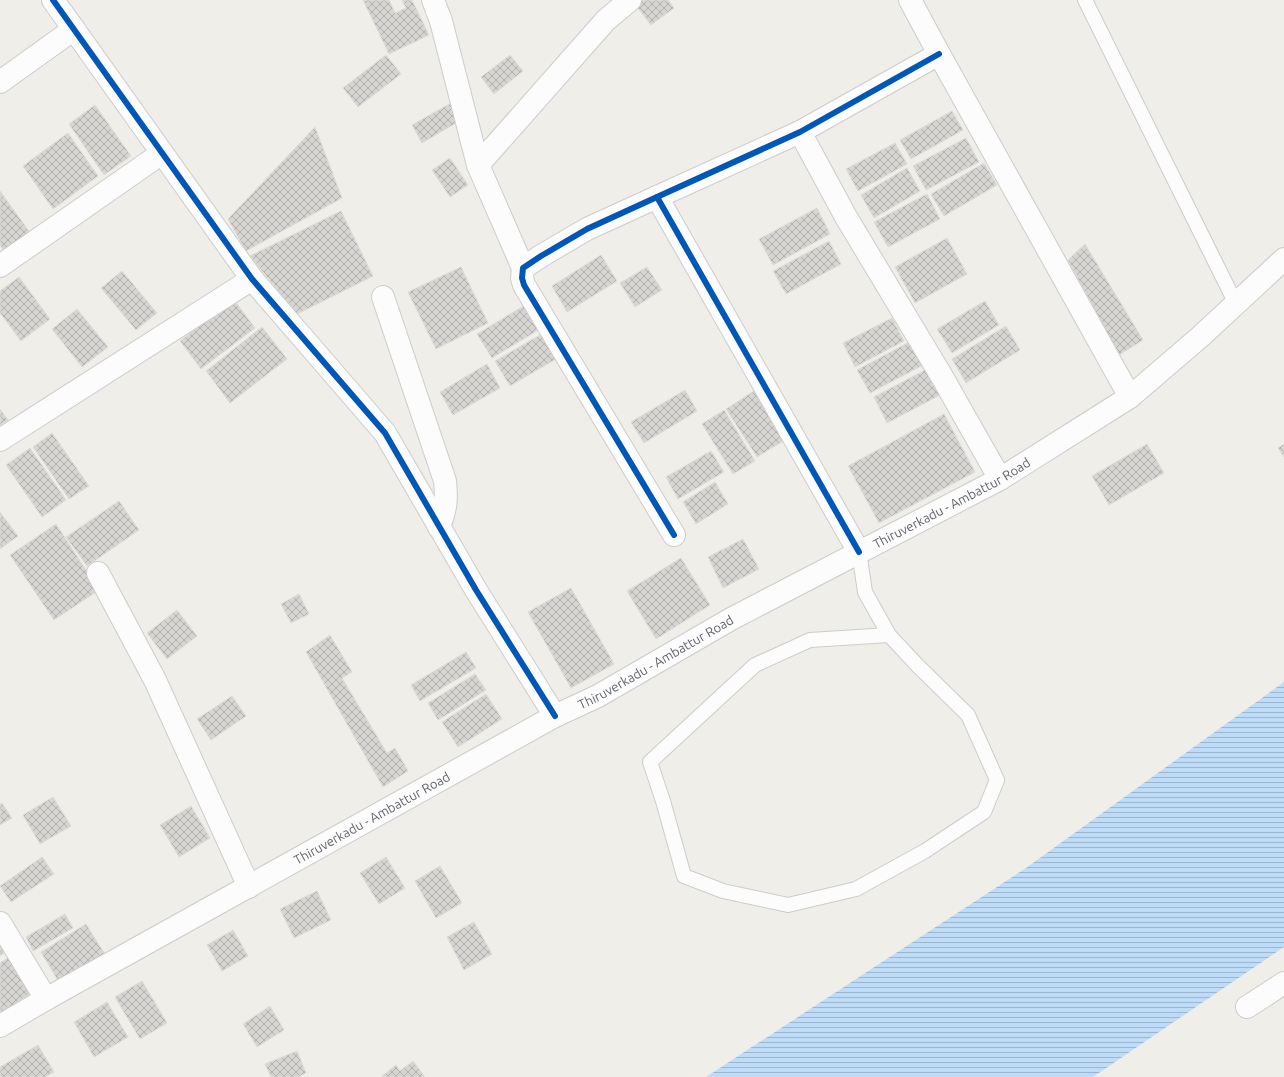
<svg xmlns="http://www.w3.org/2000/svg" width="1284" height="1077" viewBox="0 0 1284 1077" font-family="Ubuntu,sans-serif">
	<defs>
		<pattern id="water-rules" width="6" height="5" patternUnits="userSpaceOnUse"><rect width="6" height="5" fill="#bedcf8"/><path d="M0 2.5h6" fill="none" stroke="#9eb6cd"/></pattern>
		<pattern id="building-cross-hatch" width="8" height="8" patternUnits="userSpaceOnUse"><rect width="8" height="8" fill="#d6d5d2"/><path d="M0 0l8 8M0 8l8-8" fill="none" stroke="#b1b0ae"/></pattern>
	</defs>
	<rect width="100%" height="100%" fill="#efeee9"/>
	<polygon fill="url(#water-rules)" points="1284,682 1284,947 1093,1077 706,1077 1026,868"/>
	<g fill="url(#building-cross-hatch)" stroke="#deddd8">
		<polygon points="363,0 389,0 395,13 406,8 402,0 412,0 429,35 389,54"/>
		<polygon points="638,0 668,0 674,8 651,25 634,3"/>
		<polygon points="386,55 401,74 358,107 343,88"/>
		<polygon points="510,55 523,71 494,94 481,77"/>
		<polygon points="451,103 461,120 422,143 412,125"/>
		<polygon points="95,105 131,156 104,175 69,124"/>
		<polygon points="952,111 963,130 911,159 900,140"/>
		<polygon points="315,127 342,198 246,251 228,219"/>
		<polygon points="68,133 98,176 53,209 23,166"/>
		<polygon points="966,138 979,162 926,190 913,166"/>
		<polygon points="895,143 907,164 858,191 846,169"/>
		<polygon points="450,158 468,185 450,197 432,170"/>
		<polygon points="984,163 997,185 944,216 931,194"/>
		<polygon points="907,168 920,191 874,218 861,195"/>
		<polygon points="0,191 31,234 5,253 0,245"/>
		<polygon points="927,194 940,219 888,247 874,222"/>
		<polygon points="817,208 830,234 773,265 759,239"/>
		<polygon points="341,211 373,276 297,314 250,256"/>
		<polygon points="947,238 967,274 915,303 895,267"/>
		<polygon points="829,241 841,264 786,294 773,271"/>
		<polygon points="1085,244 1143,340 1119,355 1068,260"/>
		<polygon points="601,255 617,281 567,312 552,286"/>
		<polygon points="461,267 488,323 436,349 408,292"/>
		<polygon points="647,267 662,290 635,307 620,283"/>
		<polygon points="122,271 157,313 136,330 101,288"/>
		<polygon points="19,277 50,319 21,341 0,313 0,291"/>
		<polygon points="234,300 255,328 201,369 180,341"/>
		<polygon points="985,301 999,325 952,353 937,329"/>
		<polygon points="530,302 545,326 492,358 477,334"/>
		<polygon points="77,309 108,347 82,367 52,329"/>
		<polygon points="892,318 904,341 855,367 843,343"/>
		<polygon points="1006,326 1020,350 966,383 952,359"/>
		<polygon points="262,327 287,359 230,403 206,371"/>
		<polygon points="547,331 561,356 510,386 495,361"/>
		<polygon points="913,340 925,364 870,393 857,370"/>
		<polygon points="487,364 500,388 453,415 440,392"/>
		<polygon points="929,368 942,394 887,423 874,397"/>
		<polygon points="685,390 697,411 644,443 631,422"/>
		<polygon points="754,391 785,440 757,457 726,409"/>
		<polygon points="0,409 8,420 0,425"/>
		<polygon points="724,410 755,461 733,474 702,424"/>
		<polygon points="944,414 975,472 879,523 848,466"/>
		<polygon points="52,433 89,486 69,499 33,447"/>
		<polygon points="1147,444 1164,473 1109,505 1092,476"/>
		<polygon points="1284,444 1284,457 1278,448"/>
		<polygon points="30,448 66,500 42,517 6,465"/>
		<polygon points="711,451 724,472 678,499 666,477"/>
		<polygon points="715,482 728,504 696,524 683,502"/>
		<polygon points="119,501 139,530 87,566 66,537"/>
		<polygon points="0,512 18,536 0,549"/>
		<polygon points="56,524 99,590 54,620 10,555"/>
		<polygon points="743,539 759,569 723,588 708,557"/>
		<polygon points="681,558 710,605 656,639 627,591"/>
		<polygon points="571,588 614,664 571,688 528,612"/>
		<polygon points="299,594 309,614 291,623 281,604"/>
		<polygon points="177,610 197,636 167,659 147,633"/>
		<polygon points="330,635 352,672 342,678 387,753 395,748 408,771 383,787 306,652"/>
		<polygon points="466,652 476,668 420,701 411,685"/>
		<polygon points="475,674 486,690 438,720 428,703"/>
		<polygon points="486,694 502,719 458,747 442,722"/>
		<polygon points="232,696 246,716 211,740 197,719"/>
		<polygon points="53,797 71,826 40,844 23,815"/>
		<polygon points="2,803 12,818 0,825 0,804"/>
		<polygon points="191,806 210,838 179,857 160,825"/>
		<polygon points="42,857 54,874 11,902 0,886"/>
		<polygon points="386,857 405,888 379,904 360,873"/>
		<polygon points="440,866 462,903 436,918 415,881"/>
		<polygon points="317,891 331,920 294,938 280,909"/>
		<polygon points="65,914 73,928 33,951 26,937"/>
		<polygon points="474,922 492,954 464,970 447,937"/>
		<polygon points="86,924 106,956 60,984 41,952"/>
		<polygon points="233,930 248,956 222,971 207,945"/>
		<polygon points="0,944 5,952 0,956"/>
		<polygon points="11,956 33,992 0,1013 0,963"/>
		<polygon points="142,981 167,1023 140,1039 115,997"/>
		<polygon points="107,1002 128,1037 94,1057 74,1022"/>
		<polygon points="270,1006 284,1030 257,1047 243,1024"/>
		<polygon points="38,1045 54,1072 45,1077 0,1077 0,1067"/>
		<polygon points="297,1051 306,1073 298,1077 271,1077 265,1064"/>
		<polygon points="413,1061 425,1077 383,1077 382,1076 396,1065 400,1071"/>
	</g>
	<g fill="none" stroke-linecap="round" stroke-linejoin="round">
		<defs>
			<g id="service">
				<polyline points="1085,0 1236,304"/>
				<polyline points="859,552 865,592 889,635 918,666 968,715 997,780 984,812 925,851 856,889 788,905 723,891 684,876 663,801 650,762 755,665 810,640 889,635"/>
			</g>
			<g id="minor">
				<polyline points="433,0 441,21 478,165 523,268"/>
				<polyline points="910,0 939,54 1130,397"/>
				<polyline points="0,82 74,29"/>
				<polyline points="800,132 846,217 941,375 1000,479"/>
				<polyline points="478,165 606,20 630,0"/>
				<polyline points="657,197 587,229 541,256 523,268 522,278 524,285 674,535"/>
				<polyline points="0,266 162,153"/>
				<path d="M383 297 445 481C447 501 446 508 439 527"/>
				<polyline points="0,440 252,279"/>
				<polyline points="859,552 657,197 800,132 939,54"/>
				<polyline points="98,573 155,680 249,887"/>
				<polyline points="0,923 46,999"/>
				<polyline points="1247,1007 1284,983"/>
			</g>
			<polyline id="tertiary" points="53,0 252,279 385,433 476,590 555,716"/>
			<g id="secondary">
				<path id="s1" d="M0 1026 46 999 555 716 598 696 731 619 1000 479 1130 397 1200 337 1284 259"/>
			</g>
		</defs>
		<use href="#service" stroke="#cccccb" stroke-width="16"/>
		<use href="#minor" stroke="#cccccb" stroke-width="24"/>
		<use href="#tertiary" stroke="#cccccb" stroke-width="24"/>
		<use href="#secondary" stroke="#cbcbca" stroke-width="24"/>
		<use href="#service" stroke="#fdfcfc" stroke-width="14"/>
		<use href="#minor" stroke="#fdfcfc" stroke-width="22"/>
		<use href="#tertiary" stroke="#fdfcfc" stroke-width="22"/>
		<use href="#secondary" stroke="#fdfcfc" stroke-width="22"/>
		<defs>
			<g id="cycleway">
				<polyline points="53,0 252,279 385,433 476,590 555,716"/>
				<polyline points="657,197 587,229 541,256 523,268 522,278 524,285 674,535"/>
				<polyline points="859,552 657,197 800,132 939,54"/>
			</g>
		</defs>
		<use href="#cycleway" stroke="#fff" stroke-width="8"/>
		<use href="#cycleway" stroke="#0057b8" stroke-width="6"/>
	</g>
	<g text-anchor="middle" stroke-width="4" stroke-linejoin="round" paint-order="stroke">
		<g font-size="13" fill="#5e6268" stroke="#fff">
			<text dy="5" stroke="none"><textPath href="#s1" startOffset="1086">Thiruverkadu - Ambattur Road</textPath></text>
			<text dy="5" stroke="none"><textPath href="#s1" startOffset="750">Thiruverkadu - Ambattur Road</textPath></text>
			<text dy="5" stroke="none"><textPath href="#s1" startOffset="426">Thiruverkadu - Ambattur Road</textPath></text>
		</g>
	</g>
</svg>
